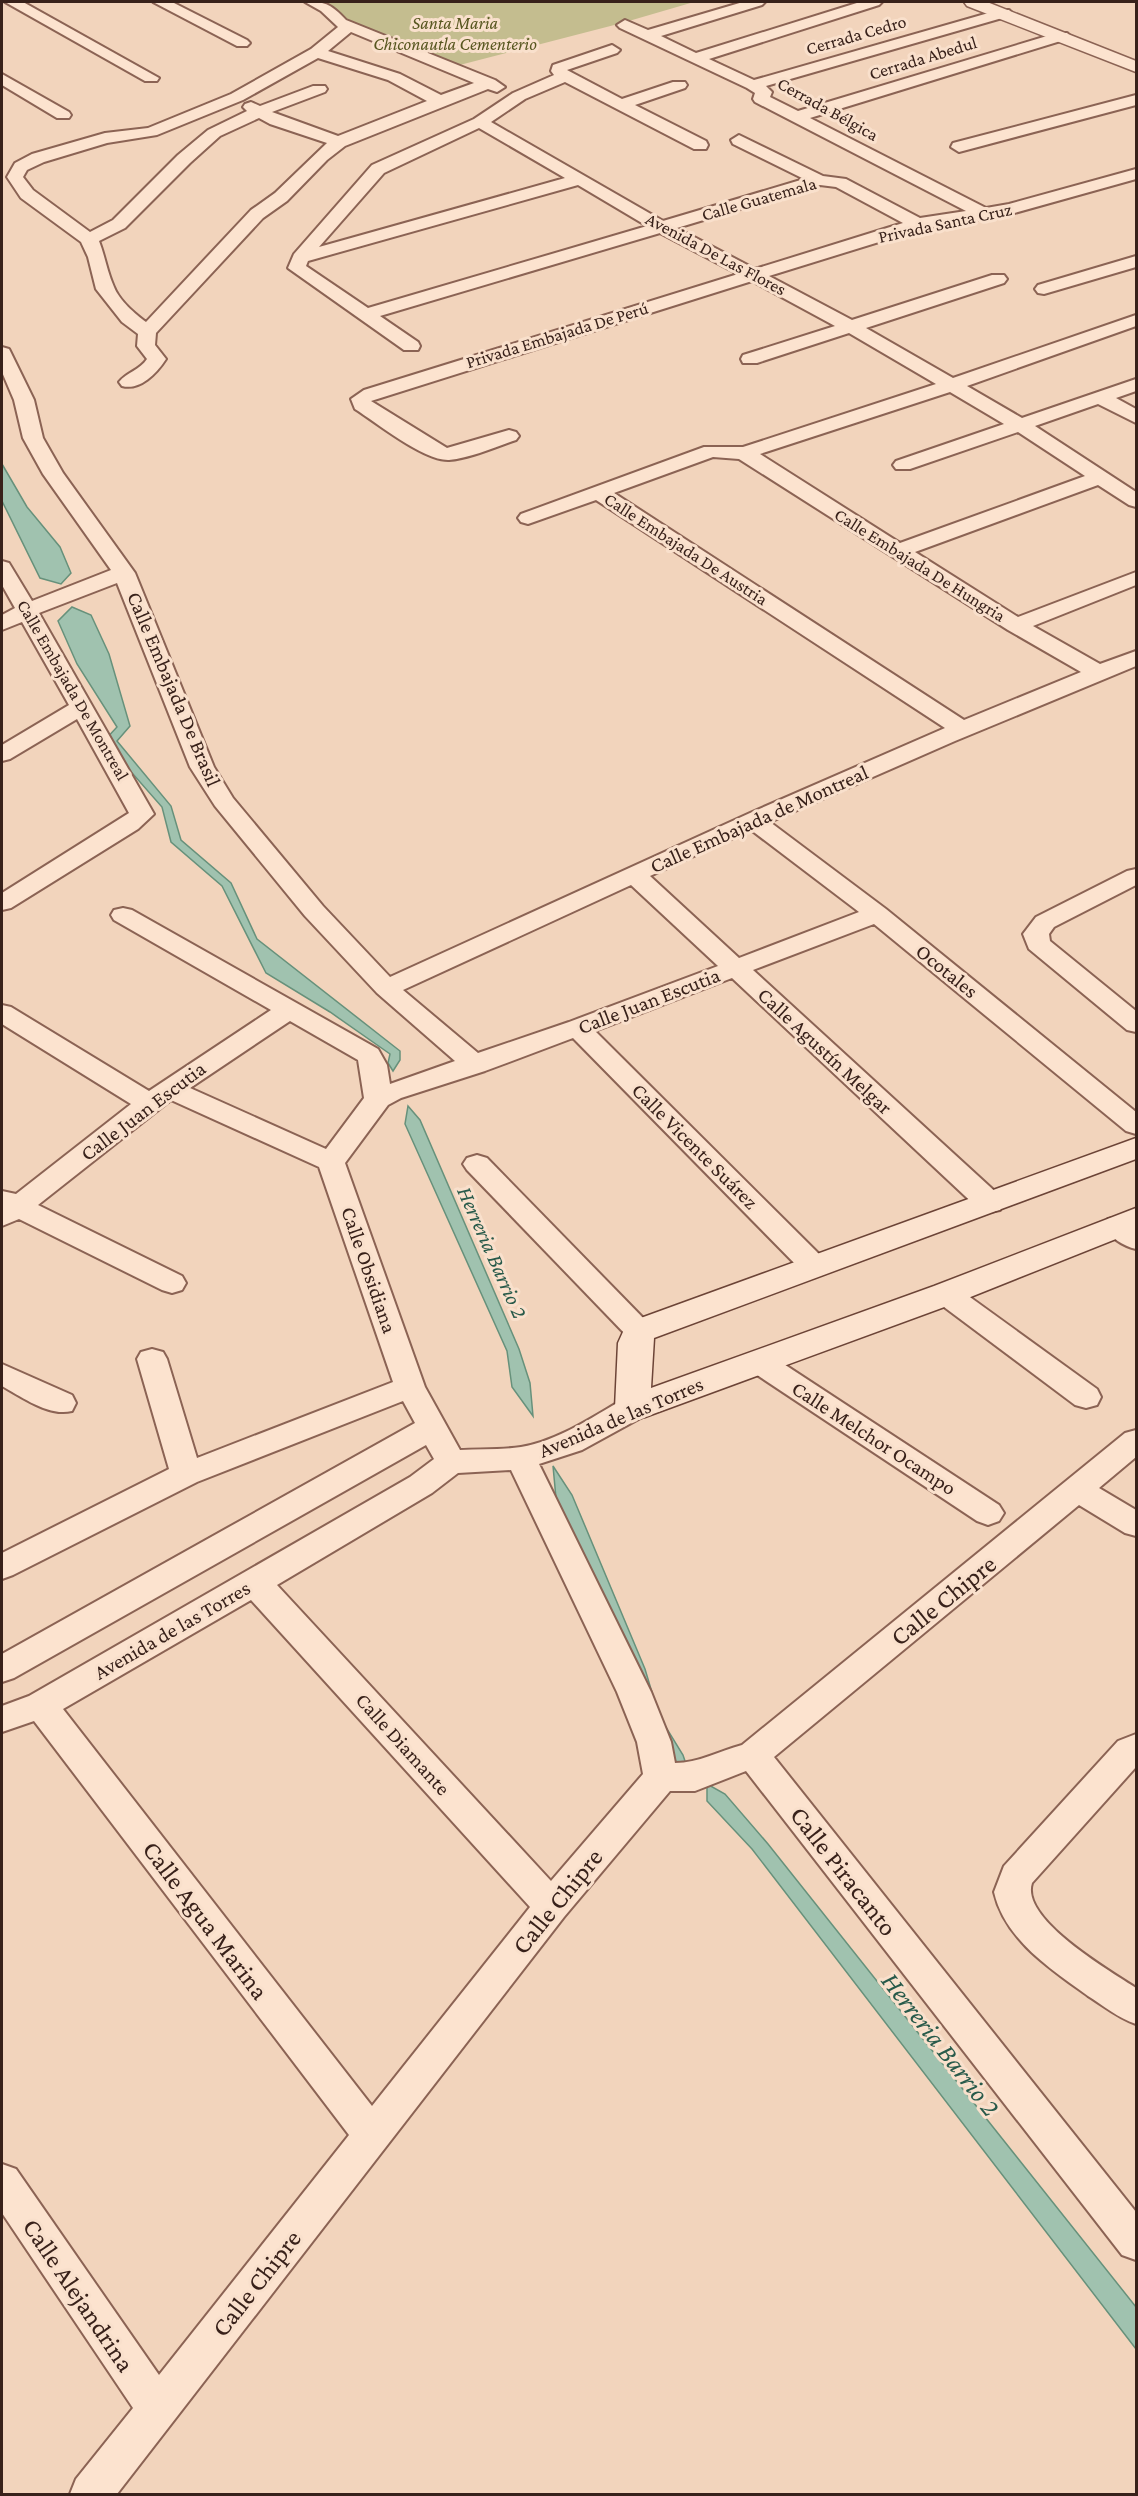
<svg xmlns="http://www.w3.org/2000/svg" width="1138" height="2496" viewBox="0 0 1138 2496" font-family="'Crimson Pro',serif">
	<rect width="100%" height="100%" fill="#f2d4bc"/>
	<polygon fill="#c4bd8f" points="331,2 694,2 622,23 452,67 342,23 329,12 312,7"/>
	<g fill="#a0c2af" stroke="#67917b" stroke-width="1.5">
		<polygon points="2,464 27,507 60,547 71,573 61,584 40,578 2,501"/>
		<polygon points="72,607 91,615 109,654 130,726 117,741 171,806 181,840 231,883 257,939 400,1051 400,1060 393,1071 388,1063 390,1054 330,1012 266,973 222,886 171,842 162,807 104,741 117,727 77,664 58,621"/>
		<polygon points="408,1106 420,1120 519,1349 530,1383 533,1416 512,1387 507,1351 405,1124"/>
		<polygon points="553,1466 572,1495 645,1669 659,1716 683,1755 687,1767 675,1761 662,1747 556,1498"/>
		<polygon points="707,1784 725,1794 768,1844 1136,2307 1136,2349 752,1849 707,1801"/>
	</g>
	<g fill="none" stroke-linecap="round" stroke-linejoin="round">
		<defs>
			<g id="minor">
				<polygon points="5,2 23,2 159,78 157,81 145,81"/>
				<polygon points="153,2 172,2 247,40 250,43 247,46 237,46"/>
				<path d="M305 2C325 0 333 6 346 20L495 80 505 87 497 92 488 89 345 146 327 160 287 201 263 218 156 333 155 345 166 359C157 373 140 391 122 386L119 382C127 372 140 370 147 359L137 346 138 334 122 322 96 289 88 257 81 242 21 198 7 177 15 163 32 154 105 133 148 128 231 94 311 49 338 27 321 11ZM351 32 474 83 441 95 400 74 328 51ZM318 58 388 80 427 101 338 136 272 112 325 92 327 89 325 86H313L260 106 251 102 245 104 243 107 247 111 208 130 178 155 113 220 90 232 33 190 23 177 27 170 44 162 107 143 157 135 243 100ZM259 118 270 124 327 143 275 193 251 210 146 322C135 314 119 300 114 287 107 272 105 256 99 241L125 228 190 163 220 136Z"/>
				<path d="M743 2H765L762 5 661 36 696 53 860 2H882L879 5 709 59 754 80 999 10H1009L1012 13 1009 16 766 86 772 92 770 97 798 111 1057 33H1067L1070 36 1067 39 810 118 986 208 1009 204 1136 169V179L1011 214 921 229 769 276 852 320 992 275H1004L1007 279 1004 283 866 328 953 378 1136 315V326L967 386 1022 418 1136 379V391L1116 398 1136 409V423L1098 404 1035 426 1136 492V507L1129 505 1098 485 915 552 1018 617 1136 572V585L1033 626 1100 664 1136 651V666L955 741 770 822 886 909 1136 1112V1134L1126 1131 874 924 753 970 1000 1196 1004 1203 1000 1210 990 1212 980 1210 732 978 595 1031 822 1257 826 1264 822 1271 812 1274 802 1271 573 1038 485 1071 401 1098 388 1105 345 1163 425 1387 460 1450C480 1449 501 1450 521 1447 557 1441 591 1418 622 1400L633 1397 644 1400 648 1408 644 1416 582 1450 539 1464 651 1692 671 1742 675 1763C698 1763 720 1751 742 1745L1125 1433 1136 1430V1457L1099 1488 1136 1510V1536L1125 1533 1079 1505 774 1757 1136 2212V2260L1122 2255 746 1771 695 1791H670L564 1917 117 2494H70L76 2479 133 2408 2 2213V2164L16 2169 159 2375 349 2135 34 1721 2 1732V1706L29 1696 410 1477 434 1459 426 1445 14 1678 2 1682V1654L415 1423 403 1401 197 1482 13 1575 2 1579V1553L169 1469 137 1359 141 1352 152 1349 163 1352 167 1359 197 1458 393 1382 319 1167 171 1100 38 1205 182 1276 186 1283 182 1290 172 1293 162 1290 19 1219 2 1226V1191L16 1194 131 1104 2 1024V1005L11 1007 149 1091 271 1010 114 920 111 915 114 910 123 908 132 910 378 1049 387 1065 390 1084 455 1061 377 993 305 916 215 806 190 767 117 583 39 613 154 814 138 829 11 908 2 910V893L129 813 77 719 10 759 2 761V745L69 705 22 622 2 630V615L15 608 2 585V561L9 563 32 601 111 570 43 474 23 438 14 400 2 372V347L9 349 11 353 34 400 43 438 63 473 135 573 214 767 233 798 323 906 390 977 750 813 945 728 596 500 528 524 521 522 518 518 521 514 704 447H743L936 384 849 333 757 363H743L741 359 743 355 835 326 752 281 371 401 447 448 509 430 516 432 519 436 516 440C495 447 471 458 449 460 424 461 377 423 355 409L351 399 364 390 738 274 660 233 380 316 418 342 420 346 418 350H404L288 268 294 254 372 165 474 119 513 93 554 75 551 71 553 65 612 45 620 50 617 53 567 70 622 99 673 82H685L687 85 685 88 635 105 706 141 708 145 706 149H694L565 82 525 99 491 122 663 221 804 179 733 144 731 140 739 135 823 176 846 179 920 218 966 211 755 102 753 99 755 93 747 88 620 28 617 25 625 20 648 30ZM479 128 565 178 319 247 384 173ZM578 185 647 226 368 308 306 266 308 261ZM820 185 836 187 903 223 755 269 677 228ZM950 392 1004 424 896 461 893 465 896 469H910L1018 432 1085 476 900 543 760 454ZM713 457 739 459 1008 630 1081 672 964 720 614 493ZM751 830 859 912 739 958 650 876ZM631 885 718 966 569 1022 478 1053 403 990ZM290 1021 358 1060 364 1098 326 1149 190 1088ZM511 1470 617 1692 637 1742 643 1774 551 1881 277 1585 432 1493 458 1473ZM251 1600 530 1907 372 2106 63 1709Z"/>
				<polygon points="2,74 69,112 71,115 69,118 57,118 2,85"/>
				<polygon points="1136,95 1136,105 959,152 951,147 953,143"/>
				<polygon points="1136,256 1136,267 1044,294 1038,293 1035,289 1038,285"/>
				<polygon points="1136,869 1136,885 1054,927 1049,934 1050,941 1136,1011 1136,1032 1127,1030 1029,949 1023,934 1036,917 1127,871"/>
				<polygon points="477,1155 487,1158 649,1324 654,1331 649,1338 639,1341 629,1338 467,1170 463,1164 467,1158"/>
				<path d="M1118 1217 1128 1219 1136 1226V1249C1123 1246 1111 1238 1104 1226L1108 1219Z"/>
				<polygon points="946,1284 956,1287 1097,1389 1101,1397 1097,1405 1086,1408 1075,1405 936,1301 932,1294 936,1287"/>
				<polygon points="759,1352 770,1355 999,1505 1004,1513 999,1521 988,1525 977,1521 748,1369 744,1362 748,1355"/>
				<path d="M2 1364 72 1395 76 1403 72 1411C49 1417 22 1397 2 1386Z"/>
				<path d="M1136 1734V1767L1032 1883C1020 1919 1110 1971 1136 1988V2024C1118 2018 1104 2006 1088 1996 1051 1969 1005 1940 994 1892L1004 1866 1118 1741Z"/>
			</g>
			<polygon id="tertiary" points="964,2 987,2 1136,61 1136,72 967,6"/>
			<polygon id="secondary" points="1136,1138 1136,1159 654,1338 651,1388 934,1286 1136,1208 1136,1231 958,1302 645,1417 633,1420 621,1417 615,1408 618,1343 627,1323"/>
		</defs>
		<use href="#minor" stroke="#8b6354" stroke-width="4"/>
		<use href="#tertiary" stroke="#8b6354" stroke-width="3"/>
		<use href="#secondary" stroke="#6c4437" stroke-width="3"/>
		<use href="#minor" fill="#fce3cf" fill-rule="evenodd"/>
		<use href="#tertiary" fill="#fce3cf" fill-rule="evenodd"/>
		<use href="#secondary" fill="#fce3cf" fill-rule="evenodd"/>
	</g>
	<g text-anchor="middle" stroke-width="6" stroke-linejoin="round" paint-order="stroke">
		<g font-size="18" font-style="italic" fill="#57561f" stroke="#f9e0cc">
			<text x="455" y="29">Santa Maria<tspan x="455" dy="21">Chiconautla Cementerio</tspan></text>
		</g>
		<g font-size="18" fill="#38211a" stroke="#f9e0cc">
			<text transform="translate(856 35) rotate(-16)" y="6">Cerrada Cedro</text>
			<text transform="translate(923 58) rotate(-17)" y="6">Cerrada Abedul</text>
			<text transform="translate(828 109) rotate(29)" y="6">Cerrada Bélgica</text>
			<text transform="translate(759 199) rotate(-16)" y="6">Calle Guatemala</text>
			<text transform="translate(945 223) rotate(-12)" y="6">Privada Santa Cruz</text>
			<text transform="translate(716 254) rotate(28)" y="6">Avenida De Las Flores</text>
			<text transform="translate(557 335) rotate(-17)" y="6">Privada Embajada De Perú</text>
			<text transform="translate(686 549) rotate(33)" y="6">Calle Embajada De Austria</text>
			<text transform="translate(920 565) rotate(32)" y="6">Calle Embajada De Hungria</text>
			<text transform="translate(73 690) rotate(60)" y="6">Calle Embajada De Montreal</text>
		</g>
		<g font-size="21" fill="#38211a" stroke="#f9e0cc">
			<text transform="translate(174 689) rotate(67)" y="7">Calle Embajada De Brasil</text>
			<text transform="translate(759 819) rotate(-24)" y="7">Calle Embajada de Montreal</text>
			<text transform="translate(947 971) rotate(39)" y="7">Ocotales</text>
			<text transform="translate(649 1001) rotate(-21)" y="7">Calle Juan Escutia</text>
			<text transform="translate(825 1051) rotate(43)" y="7">Calle Agustín Melgar</text>
			<text transform="translate(143 1111) rotate(-37)" y="7">Calle Juan Escutia</text>
			<text transform="translate(695 1146) rotate(45)" y="7">Calle Vicente Suárez</text>
			<text transform="translate(369 1270) rotate(71)" y="7">Calle Obsidiana</text>
			<text transform="translate(621 1417) rotate(-23)" y="7">Avenida de las Torres</text>
			<text transform="translate(874 1438) rotate(33)" y="7">Calle Melchor Ocampo</text>
			<text transform="translate(172 1630) rotate(-30)" y="7">Avenida de las Torres</text>
			<text transform="translate(403 1744) rotate(48)" y="7">Calle Diamante</text>
		</g>
		<g font-size="22" font-style="italic" fill="#285a4a" stroke="#f9e0cc">
			<text transform="translate(493 1252) rotate(66)" y="8">Herreria Barrio 2</text>
		</g>
		<g font-size="26" fill="#38211a" stroke="#f9e0cc">
			<text transform="translate(943 1600) rotate(-39)" y="9">Calle Chipre</text>
			<text transform="translate(844 1871) rotate(52)" y="9">Calle Piracanto</text>
			<text transform="translate(557 1901) rotate(-51)" y="9">Calle Chipre</text>
			<text transform="translate(206 1920) rotate(53)" y="9">Calle Agua Marina</text>
			<text transform="translate(256 2283) rotate(-52)" y="9">Calle Chipre</text>
			<text transform="translate(79 2295) rotate(56)" y="9">Calle Alejandrina</text>
		</g>
		<g font-size="27" font-style="italic" fill="#285a4a" stroke="#f9e0cc">
			<text transform="translate(941 2044) rotate(52)" y="9">Herreria Barrio 2</text>
		</g>
	</g>
	<rect width="1138" height="2496" fill="none" stroke="#38211a" stroke-width="6"/>
</svg>
